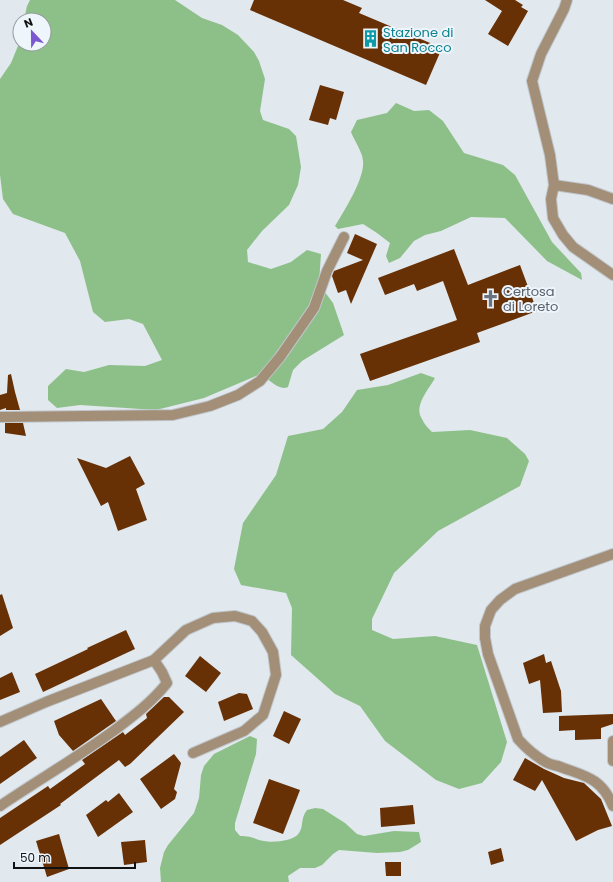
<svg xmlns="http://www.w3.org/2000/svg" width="613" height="882" viewBox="0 0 613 882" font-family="Poppins,sans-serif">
	<rect width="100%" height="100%" fill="#e1e8ee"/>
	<g fill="#8dc089">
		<path d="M30 0H175L202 18 222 25 238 35 254 52 259 61 265 79 260 111 263 120 289 129 296 136 301 167 298 185 289 205 262 231 247 250 248 262 271 269 291 262 307 250 321 254 319 284 333 303 344 335 302 361 293 370 288 387C276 392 268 374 256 376L204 398 156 410 80 405 57 408 48 400V386L66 369 84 372 109 365 145 366 162 360 143 324 129 319 105 322 93 312 80 261 65 233 13 214 3 199 0 175V79L11 63 20 41V44H44V20H24L27 6Z"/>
		<path d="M396 103 414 111 429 110 443 121 464 153 503 165 515 175 552 242 581 273 582 280 547 261 505 218 471 217 441 231 425 235 414 241 400 258 389 263 386 256 390 243 377 233 363 224 338 229 335 226C344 211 365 178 363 161 363 153 354 140 351 132L357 120 387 113Z"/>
		<path d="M421 373 435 378C429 389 413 406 422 419 424 424 428 428 432 432L470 430 507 438 525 454 529 461 520 486 438 531 394 573 372 619V630L393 639 435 636 477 645 507 742 501 762 482 783 459 789 436 780 385 741 360 706 335 694 291 655 292 608 286 593 241 585 234 569 243 523 276 475 288 436 323 429 342 412 357 390 388 385Z"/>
		<path d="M250 736 257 739 256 754 235 823V830L240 836C252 836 254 839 264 841 273 843 294 841 299 833 304 826 300 819 307 810L315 808 323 809 345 823 357 834 364 836 394 831 419 832 421 842 408 850 400 852 377 853 339 850 333 854 322 865 315 868H300L288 876 289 882H161L160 868 164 852 168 845 194 813 199 798 201 775 204 766 214 754Z"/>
	</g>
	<g fill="#673005">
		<polygon points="254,0 343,0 362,8 359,13 442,48 426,85 250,10"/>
		<polygon points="485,0 515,0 523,5 521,7 528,11 508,46 488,34 502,11"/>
		<polygon points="320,85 344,92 336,120 330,118 328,125 309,120"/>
		<polygon points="355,234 377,244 351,304 346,290 338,293 332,276 334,271 363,260 347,253"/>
		<polygon points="454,249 468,285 520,265 537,311 477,333 480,342 370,381 360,354 457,320 443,281 417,291 414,284 385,295 378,278"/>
		<polygon points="11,374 15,392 20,410 6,410 6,408 0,410 0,395 7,393 8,375"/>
		<polygon points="5,423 23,423 26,436 5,433"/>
		<polygon points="130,456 145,484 136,489 147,520 118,531 108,502 101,506 77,458 106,468"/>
		<polygon points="2,594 13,628 0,636 0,595"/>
		<polygon points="126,630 135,649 43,692 35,674 88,649 87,648"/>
		<polygon points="544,654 546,663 551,661 561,691 562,712 543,713 540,680 529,684 523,663"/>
		<polygon points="200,656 221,673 206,692 185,676"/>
		<polygon points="12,672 20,692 0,700 0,678"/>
		<polygon points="239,693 247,694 253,709 224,721 218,702"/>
		<polygon points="164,697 169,697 184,712 130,764 125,767 119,760 60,804 61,805 0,845 0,818 48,786 50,789 85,764 82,760 123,732 125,735 147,718 146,714"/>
		<polygon points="101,699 116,721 73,751 59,735 54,721"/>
		<polygon points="284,711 301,719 289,744 273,736"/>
		<polygon points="613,714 613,724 601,728 601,739 575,740 575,730 559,731 559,716"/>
		<polygon points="24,740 37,758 0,784 0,757"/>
		<polygon points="174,754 181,763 174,789 177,792 175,799 161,809 140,779"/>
		<polygon points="525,758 544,769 564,778 584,783 601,799 612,826 598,830 576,841 542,780 535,791 513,780"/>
		<polygon points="269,779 300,790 283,834 253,823"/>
		<polygon points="119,793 133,812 98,837 86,815 106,800 108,802"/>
		<polygon points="413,805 415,824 381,827 380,808"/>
		<polygon points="59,834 69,869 47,877 36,841"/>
		<polygon points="145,840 147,862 124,865 121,842"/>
		<polygon points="501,848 504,861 491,865 488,852"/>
		<polygon points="385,862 401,862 401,876 386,876"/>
	</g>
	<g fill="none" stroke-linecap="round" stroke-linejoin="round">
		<defs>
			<g id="minor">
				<polyline points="567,0 564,9 541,54 532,81 550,155 554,185 551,199 553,218 563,235 573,247 613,275"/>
				<polyline points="554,185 588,190 613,199"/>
				<polyline points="0,417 173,415 210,406 238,395 260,381 280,357 314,308 327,271 344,237"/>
				<path d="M613 554 515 589 500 600 491 610 485 626V638L488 654 518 739C526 748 534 755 544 761 548 764 553 765 558 766 584 776 601 777 613 806"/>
				<polyline points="0,722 46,702 154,660"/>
				<polyline points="613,761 613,741"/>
				<path d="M0 806C37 781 76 758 112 732 132 717 151 703 167 683L162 672 154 660 186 630 213 618 235 616 252 621 262 632 273 652 276 675 263 715 244 731 193 753"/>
			</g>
		</defs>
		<use href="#minor" stroke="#bfc6cb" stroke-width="12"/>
		<use href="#minor" stroke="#a38e77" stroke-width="10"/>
	</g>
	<defs>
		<symbol id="building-bare" viewBox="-9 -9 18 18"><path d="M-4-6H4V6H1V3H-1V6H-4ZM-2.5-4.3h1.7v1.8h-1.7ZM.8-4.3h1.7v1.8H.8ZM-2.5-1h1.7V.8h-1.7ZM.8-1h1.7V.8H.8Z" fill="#0f9aa8" stroke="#eef5fb" stroke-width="2.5" paint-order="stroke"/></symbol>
		<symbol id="church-bare" viewBox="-9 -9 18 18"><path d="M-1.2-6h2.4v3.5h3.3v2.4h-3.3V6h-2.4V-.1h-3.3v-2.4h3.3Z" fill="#6b7280" stroke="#eef5fb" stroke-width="2.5" paint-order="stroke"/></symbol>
	</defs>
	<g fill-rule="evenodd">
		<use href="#building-bare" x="358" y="26" width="25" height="25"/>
		<use href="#church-bare" x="478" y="286" width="25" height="25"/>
	</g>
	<g text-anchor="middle" stroke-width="4" stroke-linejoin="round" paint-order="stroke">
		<g font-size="13" fill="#0d838f" stroke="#eef5fb" text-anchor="start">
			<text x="383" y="37">Stazione di<tspan x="383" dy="15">San Rocco</tspan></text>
		</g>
		<g font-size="13" fill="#5b616d" stroke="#eef5fb" text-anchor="start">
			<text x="503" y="296">Certosa<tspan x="503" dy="15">di Loreto</tspan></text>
		</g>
	</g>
	<g transform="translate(32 32) rotate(338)"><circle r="19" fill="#eef5fb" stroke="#959a9e"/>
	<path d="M0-3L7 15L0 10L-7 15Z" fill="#7a57d1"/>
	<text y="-6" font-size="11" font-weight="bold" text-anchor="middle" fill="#0f1113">N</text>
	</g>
	<path d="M14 862v6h121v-6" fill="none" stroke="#0f1113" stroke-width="2"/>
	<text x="20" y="862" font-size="12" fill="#0f1113" stroke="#eef5fb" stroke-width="3" paint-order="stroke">50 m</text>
</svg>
